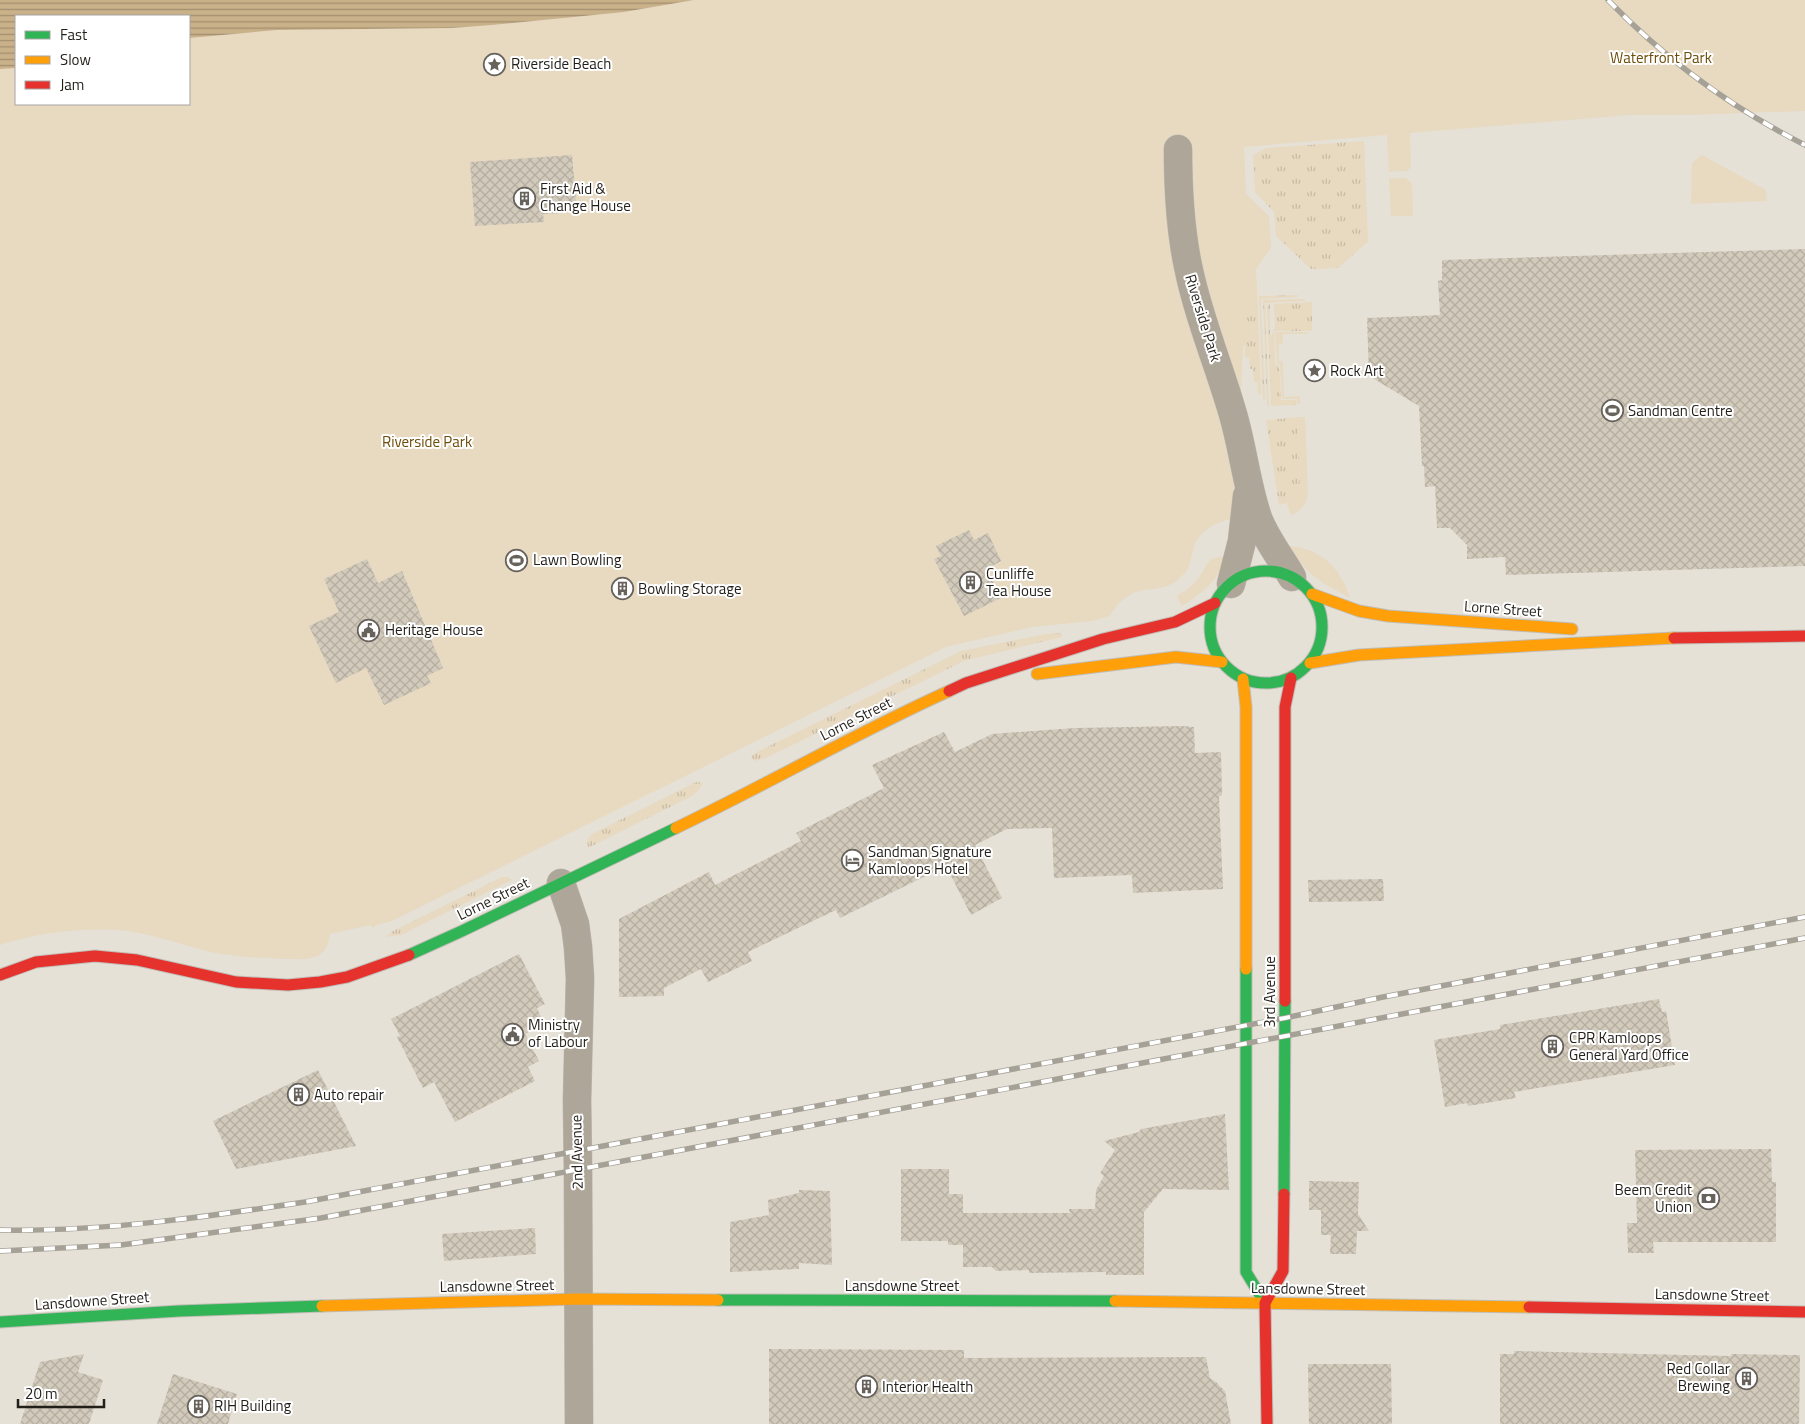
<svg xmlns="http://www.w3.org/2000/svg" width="1805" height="1424" viewBox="0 0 1805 1424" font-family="'Titillium Web',sans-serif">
	<defs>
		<pattern id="grass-tufts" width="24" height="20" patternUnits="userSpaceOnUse" patternTransform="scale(1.25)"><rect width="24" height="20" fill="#e8d9c1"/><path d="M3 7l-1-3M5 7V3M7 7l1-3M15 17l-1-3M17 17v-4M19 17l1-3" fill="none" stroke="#c7baa5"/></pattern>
		<pattern id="water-rules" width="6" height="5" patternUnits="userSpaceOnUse" patternTransform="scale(1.25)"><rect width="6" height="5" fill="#c9b189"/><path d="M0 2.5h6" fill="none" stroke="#a38f6f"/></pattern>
		<pattern id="building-cross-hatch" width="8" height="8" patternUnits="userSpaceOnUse" patternTransform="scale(1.25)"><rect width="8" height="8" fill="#d2cabb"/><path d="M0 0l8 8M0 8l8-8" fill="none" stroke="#b4ada0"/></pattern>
	</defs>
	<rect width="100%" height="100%" fill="#e6e1d7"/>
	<g fill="url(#grass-tufts)">
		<polygon points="1364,141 1368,242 1338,268 1311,269 1276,236 1274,212 1255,192 1253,155 1266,148"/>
		<polygon points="1298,295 1298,297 1261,299 1265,400 1263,400 1259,296"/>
		<polygon points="1305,299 1305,301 1265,303 1269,406 1267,406 1263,300"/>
		<polygon points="1312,302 1312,331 1274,331 1275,365 1279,365 1281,400 1296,400 1296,405 1271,406 1267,304 1270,304 1270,333 1272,336 1273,330 1275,329 1274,304"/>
		<polygon points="1258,311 1261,394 1258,394 1257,382 1254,382 1253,369 1250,369 1249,358 1245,357 1245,345 1241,345 1239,312"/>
		<polygon points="1298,417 1300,492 1293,502 1279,505 1266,420"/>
		<polygon points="1061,633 1062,637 964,661 766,758 755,761 751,759 752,756 757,752 961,651 1046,634"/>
		<polygon points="696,782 703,783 698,791 692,796 588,848 587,840 592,834"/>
		<polygon points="502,877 507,877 512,880 401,935 386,937 391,932"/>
	</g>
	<g fill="#e8d9c1">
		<path d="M694 0H1805V111L1689 115H1629L1410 133 1411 167 1407 171 1389 172 1387 135 1244 147 1246 194 1269 216 1271 248 1256 269 1258 311 1245 312 1234 518C1218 521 1198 531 1193 549 1191 560 1190 569 1181 577 1158 600 1135 575 1110 616L1093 621 1032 627 946 647 392 921 380 924 372 928 371 925 330 934C329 940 328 947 323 952 314 961 298 959 286 959 258 958 227 957 199 949 173 942 145 932 117 930 77 928 38 933 0 945V69L16 68V104H189V38L277 30 453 28 492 25 624 12Z"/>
		<polygon points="1702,155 1766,190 1767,201 1691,204 1692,163"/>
		<polygon points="1389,178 1406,178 1412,184 1413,216 1391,216"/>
		<polygon points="1275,332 1307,332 1308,334 1283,334 1283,343 1279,344 1279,361 1283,362 1284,397 1300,396 1300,404 1297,404 1297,399 1282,399 1280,364 1277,364"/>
		<path d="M1298 417H1305L1308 494C1306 504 1301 512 1291 515L1287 504 1293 502 1300 492Z"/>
		<path d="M1286 546C1320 547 1340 567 1350 598L1323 583 1310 573Z"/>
		<path d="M1228 556C1218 580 1203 593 1182 606L1177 596C1184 591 1191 588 1196 581 1210 566 1201 558 1228 556Z"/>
	</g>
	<polygon fill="url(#water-rules)" points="0,0 694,0 624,12 492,25 453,28 277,30 189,38 189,16 16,16 16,68 0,69"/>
	<g fill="url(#building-cross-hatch)">
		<polygon points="572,155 577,212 543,214 544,222 475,226 470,162"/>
		<polygon points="1805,249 1805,566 1506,575 1505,557 1467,559 1467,545 1450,528 1437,528 1435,486 1425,487 1424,466 1422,466 1419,406 1369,376 1367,318 1440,315 1438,281 1442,280 1442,260"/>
		<polygon points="969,530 974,540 988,533 1001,561 987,569 1001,598 964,616 934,559 941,556 936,546"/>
		<polygon points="367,559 378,583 402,571 443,668 427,676 431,683 384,705 366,668 336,683 309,626 339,612 324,579"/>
		<polygon points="1182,726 1194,727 1195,753 1221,752 1222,795 1219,797 1223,889 1133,893 1132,875 1054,878 1052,828 1007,829 975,845 1002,898 971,915 946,866 840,918 836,910 748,952 752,961 708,982 701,969 664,988 664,996 619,997 619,919 709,872 715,885 801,841 796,833 884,788 872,765 944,732 955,752 992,734 1075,728"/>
		<polygon points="1383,879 1384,901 1309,902 1308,880"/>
		<polygon points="519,954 545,1004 537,1008 544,1023 525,1034 539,1061 528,1067 535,1081 455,1122 434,1082 423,1088 397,1037 400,1036 391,1019"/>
		<polygon points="1659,999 1662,1012 1666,1011 1675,1065 1514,1092 1516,1098 1468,1106 1467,1103 1445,1107 1434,1040 1500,1029 1500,1025"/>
		<polygon points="318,1070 356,1146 236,1169 213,1121"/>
		<polygon points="1225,1114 1229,1190 1163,1189 1144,1212 1144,1275 1106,1275 1106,1272 1029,1273 1029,1270 996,1271 992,1267 963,1267 963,1245 948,1245 948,1241 901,1241 901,1169 949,1169 949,1194 963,1194 963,1213 1070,1213 1069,1209 1095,1209 1096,1190 1104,1176 1100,1173 1115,1150 1104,1141 1139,1132 1141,1129"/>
		<polygon points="1771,1149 1772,1182 1776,1182 1776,1242 1653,1242 1654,1253 1628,1253 1627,1223 1637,1223 1635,1150"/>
		<polygon points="1309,1181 1359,1182 1358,1214 1369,1231 1357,1231 1356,1254 1330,1254 1331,1235 1321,1235 1321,1210 1309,1210"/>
		<polygon points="799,1190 830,1191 832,1265 799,1263 799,1269 730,1272 730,1222 769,1215 768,1200 799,1193"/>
		<polygon points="535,1228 536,1254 444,1261 442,1234"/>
		<polygon points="769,1349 964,1350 964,1358 1206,1357 1210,1378 1216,1382 1225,1391 1231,1424 769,1424"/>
		<polygon points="1514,1351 1731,1356 1731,1354 1800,1355 1799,1424 1500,1424 1500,1354 1514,1354"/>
		<polygon points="84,1354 78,1372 103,1380 89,1424 20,1424 40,1362"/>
		<polygon points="1308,1364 1391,1364 1392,1424 1309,1424"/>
		<polygon points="173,1374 237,1394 228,1424 157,1424"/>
	</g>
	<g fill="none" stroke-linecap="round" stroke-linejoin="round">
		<defs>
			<g id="street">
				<path d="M1178 149C1178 188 1180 228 1188 266 1198 316 1218 363 1232 411 1243 447 1246 483 1258 518 1266 539 1281 558 1292 577"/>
				<polyline points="1231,584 1242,541 1247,496"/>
				<polyline points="561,883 575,924 578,947 580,978 577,1101 578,1170 579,1424"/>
			</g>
			<g id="fast">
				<circle cx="1266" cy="627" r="56"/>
				<polyline points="409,955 462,931 676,828"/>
				<polyline points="1246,969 1246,1272 1265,1303"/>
				<polyline points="1284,1194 1285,1001"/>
				<polyline points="718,1300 1115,1301"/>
				<polyline points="0,1322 179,1311 322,1306"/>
			</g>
			<g id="slow">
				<polyline points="1312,594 1359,611 1388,616 1572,629"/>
				<polyline points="1310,663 1359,655 1674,638"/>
				<polyline points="1037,674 1176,657 1222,662"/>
				<polyline points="1243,679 1246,707 1246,969"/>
				<path d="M676 828C768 784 856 733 949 691"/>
				<polyline points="1115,1301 1529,1307"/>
				<polyline points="322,1306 578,1299 718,1300"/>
			</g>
			<g id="jam">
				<polyline points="1674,638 1805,636"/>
				<polyline points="949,691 966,683 1103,639 1175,622 1215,603"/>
				<polyline points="0,975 36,962 95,956 137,960 236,982 288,985 320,982 347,977 409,955"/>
				<polyline points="1285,1001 1285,707 1291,678"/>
				<polyline points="1529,1307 1805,1312"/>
				<polyline points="1267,1424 1265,1303 1283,1271 1284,1194"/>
			</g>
		</defs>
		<use href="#street" stroke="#c1bdb6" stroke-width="29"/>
		<use href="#fast" stroke="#c1bdb6" stroke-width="13"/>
		<use href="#slow" stroke="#c1bdb6" stroke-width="13"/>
		<use href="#jam" stroke="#c1bdb6" stroke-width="13"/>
		<use href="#street" stroke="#aea698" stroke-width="28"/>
		<use href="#fast" stroke="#30b455" stroke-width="11"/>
		<use href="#slow" stroke="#ff9f0a" stroke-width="11"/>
		<use href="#jam" stroke="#e5322d" stroke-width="11"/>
		<defs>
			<g id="rail">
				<path d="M1608 0C1665 59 1732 108 1805 145"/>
				<path d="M0 1230C102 1232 204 1217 305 1202L1285 1018 1383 997 1805 917"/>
				<polyline points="0,1251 121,1245 321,1218 1805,938"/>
			</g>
		</defs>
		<use href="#rail" stroke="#a6a197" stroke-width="5.5"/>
		<use href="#rail" stroke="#fff" stroke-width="4" stroke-dasharray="11" stroke-linecap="butt"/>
	</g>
	<defs>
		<symbol id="sight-ring" viewBox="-11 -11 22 22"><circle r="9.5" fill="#fff" stroke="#67625b" stroke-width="1.5"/><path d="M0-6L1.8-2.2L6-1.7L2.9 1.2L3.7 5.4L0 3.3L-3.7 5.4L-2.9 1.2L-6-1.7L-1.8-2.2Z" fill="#67625b"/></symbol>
		<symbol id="building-ring" viewBox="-11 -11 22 22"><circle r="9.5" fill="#fff" stroke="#67625b" stroke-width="1.5"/><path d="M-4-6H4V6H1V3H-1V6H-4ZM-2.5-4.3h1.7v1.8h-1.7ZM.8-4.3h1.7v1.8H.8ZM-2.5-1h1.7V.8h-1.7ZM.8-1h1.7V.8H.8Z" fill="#67625b"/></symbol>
		<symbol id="stadium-ring" viewBox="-11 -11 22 22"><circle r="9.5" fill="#fff" stroke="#67625b" stroke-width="1.5"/><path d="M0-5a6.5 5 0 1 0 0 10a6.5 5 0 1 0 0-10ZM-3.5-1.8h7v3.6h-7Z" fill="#67625b"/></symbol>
		<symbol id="civic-ring" viewBox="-11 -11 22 22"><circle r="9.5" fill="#fff" stroke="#67625b" stroke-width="1.5"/><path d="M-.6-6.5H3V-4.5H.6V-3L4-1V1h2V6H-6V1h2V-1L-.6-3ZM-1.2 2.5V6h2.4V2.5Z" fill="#67625b"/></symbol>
		<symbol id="hotel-ring" viewBox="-11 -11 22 22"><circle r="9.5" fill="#fff" stroke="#67625b" stroke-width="1.5"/><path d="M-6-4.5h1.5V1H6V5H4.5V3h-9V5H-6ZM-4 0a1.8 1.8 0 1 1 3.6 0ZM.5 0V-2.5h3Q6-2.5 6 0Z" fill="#67625b"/></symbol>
		<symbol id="bank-ring" viewBox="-11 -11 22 22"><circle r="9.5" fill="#fff" stroke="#67625b" stroke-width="1.5"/><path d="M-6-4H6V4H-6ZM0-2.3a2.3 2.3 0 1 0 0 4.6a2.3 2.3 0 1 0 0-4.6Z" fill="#67625b"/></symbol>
	</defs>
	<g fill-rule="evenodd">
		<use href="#sight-ring" x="482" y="52" width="25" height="25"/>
		<use href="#building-ring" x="512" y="186" width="25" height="25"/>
		<use href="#sight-ring" x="1302" y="358" width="25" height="25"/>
		<use href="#stadium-ring" x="1600" y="398" width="25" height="25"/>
		<use href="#stadium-ring" x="504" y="548" width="25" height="25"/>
		<use href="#building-ring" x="958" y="570" width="25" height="25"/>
		<use href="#building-ring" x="610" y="576" width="25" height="25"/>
		<use href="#civic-ring" x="356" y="618" width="25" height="25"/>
		<use href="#hotel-ring" x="840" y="848" width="25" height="25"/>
		<use href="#civic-ring" x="500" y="1022" width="25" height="25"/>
		<use href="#building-ring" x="1540" y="1034" width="25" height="25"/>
		<use href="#building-ring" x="286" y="1082" width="25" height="25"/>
		<use href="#bank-ring" x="1696" y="1186" width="25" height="25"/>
		<use href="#building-ring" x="1734" y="1366" width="25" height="25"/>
		<use href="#building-ring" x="854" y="1374" width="25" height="25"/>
		<use href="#building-ring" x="186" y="1394" width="25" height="25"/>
	</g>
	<g text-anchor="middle" stroke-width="4" stroke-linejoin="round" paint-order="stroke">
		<g font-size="15" fill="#6c4d09" stroke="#fff">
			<text x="1661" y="63">Waterfront Park</text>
			<text x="427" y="447">Riverside Park</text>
		</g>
		<g font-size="15" fill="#221e18" stroke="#fff" text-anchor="start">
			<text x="511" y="69">Riverside Beach</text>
			<text x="540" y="194">First Aid &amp;<tspan x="540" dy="17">Change House</tspan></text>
			<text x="1330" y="376">Rock Art</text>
			<text x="1628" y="416">Sandman Centre</text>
			<text x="533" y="565">Lawn Bowling</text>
			<text x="986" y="579">Cunliffe<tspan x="986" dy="17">Tea House</tspan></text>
			<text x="638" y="594">Bowling Storage</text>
			<text x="385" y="635">Heritage House</text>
			<text x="868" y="857">Sandman Signature<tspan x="868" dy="17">Kamloops Hotel</tspan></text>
			<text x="528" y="1030">Ministry<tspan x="528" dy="17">of Labour</tspan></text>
			<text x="1569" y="1043">CPR Kamloops<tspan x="1569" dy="17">General Yard Office</tspan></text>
			<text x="314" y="1100">Auto repair</text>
			<text x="1692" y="1195" text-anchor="end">Beem Credit<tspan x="1692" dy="17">Union</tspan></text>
			<text x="1730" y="1374" text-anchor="end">Red Collar<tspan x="1730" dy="17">Brewing</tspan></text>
			<text x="882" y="1392">Interior Health</text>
			<text x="214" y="1411">RIH Building</text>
		</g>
		<g font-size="15" fill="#221e18" stroke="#fff">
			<text transform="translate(1203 318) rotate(73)" y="5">Riverside Park</text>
			<text transform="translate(1503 609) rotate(4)" y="5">Lorne Street</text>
			<text transform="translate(856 719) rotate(-27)" y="5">Lorne Street</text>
			<text transform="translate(493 899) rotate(-26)" y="5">Lorne Street</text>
			<text transform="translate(1270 992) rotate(-90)" y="5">3rd Avenue</text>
			<text transform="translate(577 1152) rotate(-91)" y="5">2nd Avenue</text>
			<text transform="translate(497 1286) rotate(-1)" y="5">Lansdowne Street</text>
			<text x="902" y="1291">Lansdowne Street</text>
			<text transform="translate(1308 1289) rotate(1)" y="5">Lansdowne Street</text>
			<text transform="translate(1712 1295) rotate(1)" y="5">Lansdowne Street</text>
			<text transform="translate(92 1301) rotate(-4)" y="5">Lansdowne Street</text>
		</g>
	</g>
	<rect x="15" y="15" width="175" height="90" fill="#ffffff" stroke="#a7a5a3"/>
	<rect x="25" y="31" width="25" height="8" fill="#30b455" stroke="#a7a5a3"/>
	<text x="60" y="40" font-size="15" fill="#221e18">Fast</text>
	<rect x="25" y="56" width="25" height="8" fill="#ff9f0a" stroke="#a7a5a3"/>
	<text x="60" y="65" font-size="15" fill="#221e18">Slow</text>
	<rect x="25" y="81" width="25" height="8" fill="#e5322d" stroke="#a7a5a3"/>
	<text x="60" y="90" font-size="15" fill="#221e18">Jam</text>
	<path d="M18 1399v8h86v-8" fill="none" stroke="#221e18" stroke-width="2.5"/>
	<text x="25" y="1399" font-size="15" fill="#221e18" stroke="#ffffff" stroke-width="4" paint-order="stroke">20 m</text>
</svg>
